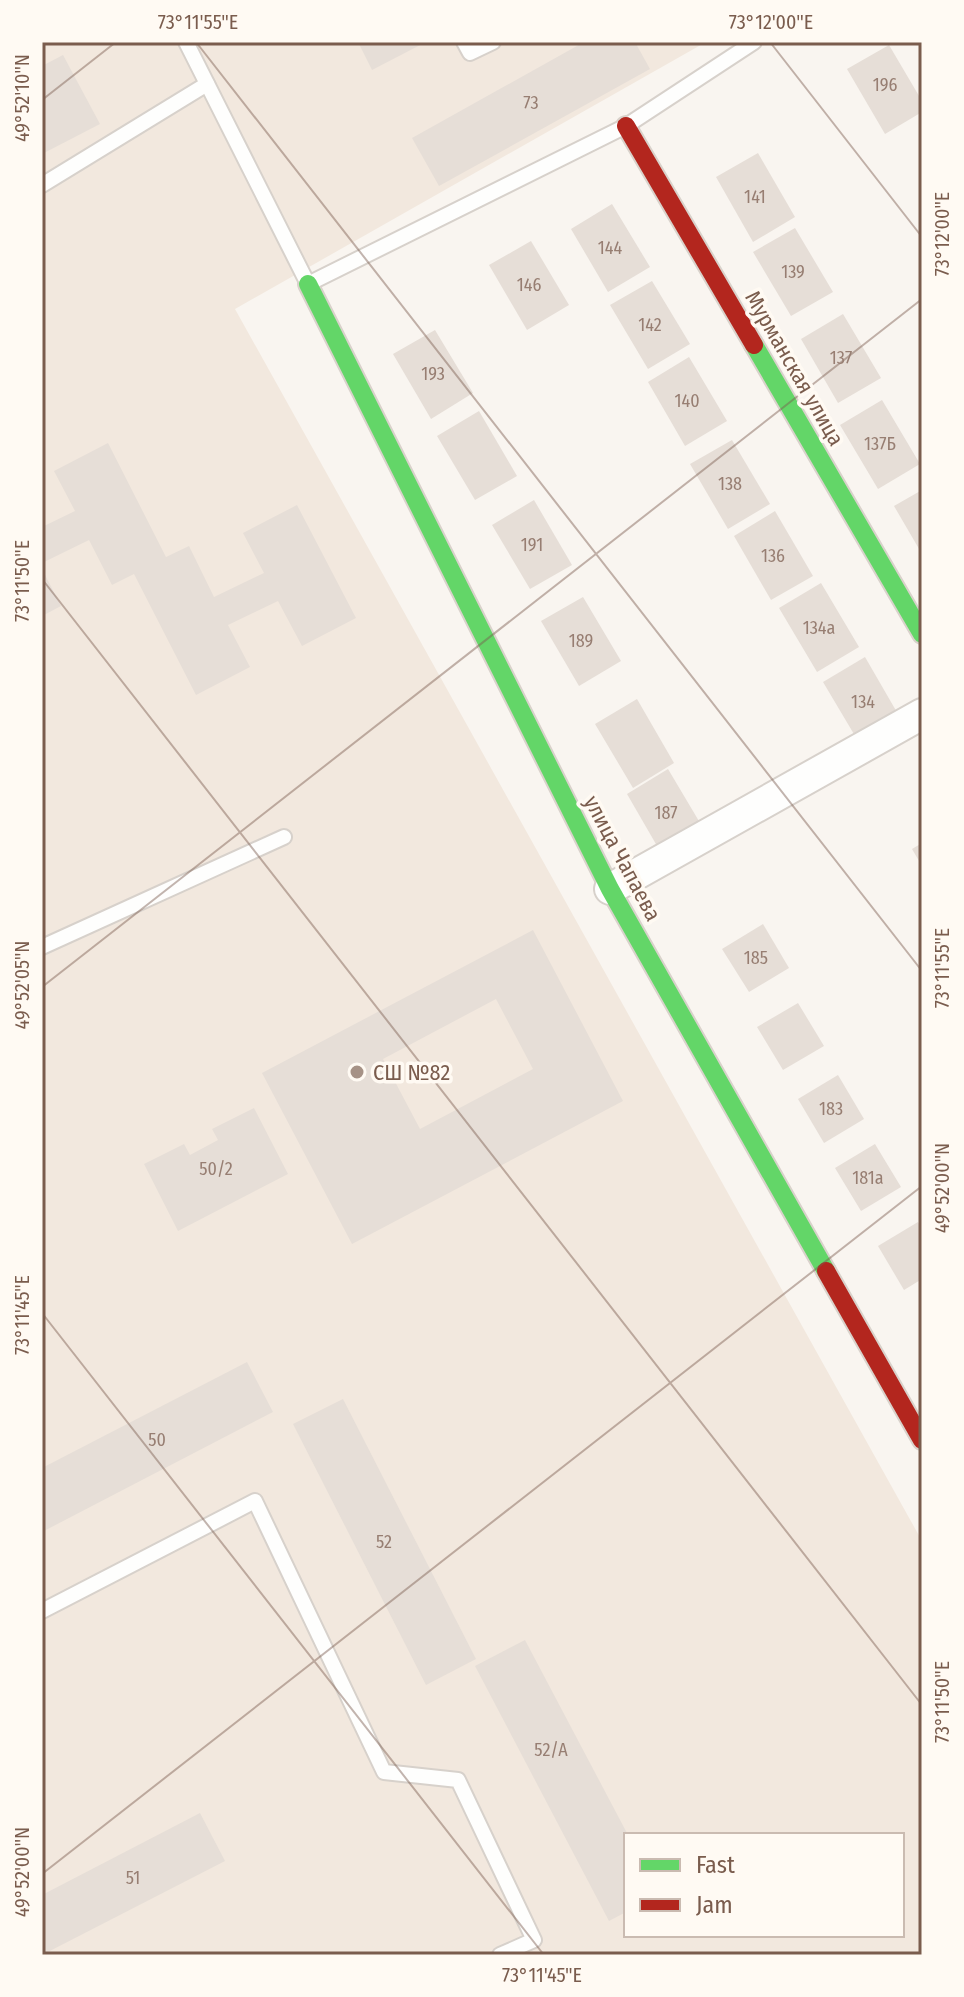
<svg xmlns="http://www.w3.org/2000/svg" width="964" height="1997" viewBox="0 0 964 1997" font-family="'Fira Sans Condensed',sans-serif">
	<rect width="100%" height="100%" fill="#f9f5f0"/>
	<path fill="#f2e8de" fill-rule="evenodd" d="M42 42H706L235 309 922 1541V1955H42ZM626 1835H902V1935H626Z"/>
	<g fill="#e6ded7" fill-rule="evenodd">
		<polygon points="358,42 426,42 372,70"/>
		<polygon points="584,42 635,42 650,69 439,186 412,138"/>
		<polygon points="889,45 922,101 922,112 885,134 847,69"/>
		<polygon points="63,55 100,124 42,154 42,66"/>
		<polygon points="758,153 795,217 753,242 716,177"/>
		<polygon points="612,204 650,267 608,292 571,229"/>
		<polygon points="795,228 833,292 791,316 753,252"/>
		<polygon points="531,241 569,305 527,330 489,265"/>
		<polygon points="652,281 690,344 648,369 610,305"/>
		<polygon points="843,314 881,378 838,403 801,339"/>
		<polygon points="435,330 473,393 431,419 393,354"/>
		<polygon points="689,357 727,421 685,446 648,382"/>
		<polygon points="882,400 920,464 878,489 840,425"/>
		<polygon points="479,411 517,476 475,500 437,436"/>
		<polygon points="732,440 770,504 728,529 690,464"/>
		<polygon points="108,443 166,557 189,546 214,597 264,573 243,533 297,505 356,618 302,646 278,601 228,625 250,667 196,695 134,574 112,585 89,540 42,563 42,527 75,511 54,471"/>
		<polygon points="922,490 922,554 894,506"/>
		<polygon points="534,500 572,565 530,589 492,525"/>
		<polygon points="775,511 813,576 771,600 734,536"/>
		<polygon points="42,569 61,606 42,616"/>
		<polygon points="821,583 859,647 817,672 779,608"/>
		<polygon points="583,597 621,661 579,686 541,621"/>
		<polygon points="865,657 902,721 861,746 823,682"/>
		<polygon points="637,699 674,763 633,788 595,724"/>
		<polygon points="668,769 706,833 664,858 627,794"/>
		<polygon points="922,843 922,866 912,849"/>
		<polygon points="763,924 789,968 749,992 722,949"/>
		<path d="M533 930 623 1101 352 1244 262 1073ZM496 999 533 1069 420 1129 383 1059Z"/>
		<polygon points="798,1003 824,1046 783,1070 757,1027"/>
		<polygon points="838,1075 864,1119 824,1143 798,1099"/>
		<polygon points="254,1108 288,1174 178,1231 144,1164 184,1144 190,1155 218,1140 212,1129"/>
		<polygon points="875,1144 901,1187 861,1211 835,1168"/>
		<polygon points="918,1222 922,1229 922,1279 904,1290 878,1246"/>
		<polygon points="247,1362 273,1412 42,1532 42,1468"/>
		<polygon points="343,1399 476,1659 426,1685 293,1424"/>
		<polygon points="525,1640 628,1835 626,1912 609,1921 475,1666"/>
		<polygon points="200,1813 225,1861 42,1955 42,1895"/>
	</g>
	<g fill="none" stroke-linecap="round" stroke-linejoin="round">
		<defs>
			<g id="lane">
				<polyline points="186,42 308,284 626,126 754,42"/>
				<polyline points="464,42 470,53 493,42"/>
				<polyline points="42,185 207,84"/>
				<polyline points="42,947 284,837"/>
				<polyline points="42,1611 255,1501 384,1772 458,1780 534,1940 500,1955"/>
			</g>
			<polyline id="street" points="610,889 922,714"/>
			<g id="fast">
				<polyline points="308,284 610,889 826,1271"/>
				<polyline points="754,345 922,634"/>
			</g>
			<g id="jam">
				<polyline points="626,126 754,345"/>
				<polyline points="826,1271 922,1440"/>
			</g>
		</defs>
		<use href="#lane" stroke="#d7d1cb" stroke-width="18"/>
		<use href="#street" stroke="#d7d1cb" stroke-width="34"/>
		<use href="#fast" stroke="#d9d2cb" stroke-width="22"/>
		<use href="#jam" stroke="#d9d2cb" stroke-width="22"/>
		<use href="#lane" stroke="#fefefd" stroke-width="14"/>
		<use href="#street" stroke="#fefefd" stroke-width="30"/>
		<use href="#fast" stroke="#63d668" stroke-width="18"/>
		<use href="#jam" stroke="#b3261e" stroke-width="18"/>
	</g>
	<path fill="none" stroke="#7a5c4d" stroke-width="2" stroke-opacity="0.45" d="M196 42 922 971M770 42 922 237M42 100 116 42M42 579 922 1705M42 987 922 299M42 1313 544 1955M42 1874 922 1186"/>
	<circle fill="#a69286" stroke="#fffaf3" stroke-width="3" cx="357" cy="1072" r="8"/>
	<g text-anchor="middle" stroke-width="7" stroke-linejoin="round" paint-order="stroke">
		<g font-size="18" fill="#977e72">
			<text x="885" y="91">196</text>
			<text x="531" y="109">73</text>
			<text x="755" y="203">141</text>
			<text x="610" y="254">144</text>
			<text x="793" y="278">139</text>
			<text x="529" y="291">146</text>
			<text x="650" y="331">142</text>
			<text x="841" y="364">137</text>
			<text x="433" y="380">193</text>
			<text x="687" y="407">140</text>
			<text x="880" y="450">137Б</text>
			<text x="730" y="490">138</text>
			<text x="532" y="551">191</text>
			<text x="773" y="562">136</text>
			<text x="819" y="634">134а</text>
			<text x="581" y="647">189</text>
			<text x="863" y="708">134</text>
			<text x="666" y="819">187</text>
			<text x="756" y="964">185</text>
			<text x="831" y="1115">183</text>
			<text x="216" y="1175">50/2</text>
			<text x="868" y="1184">181а</text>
			<text x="157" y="1446">50</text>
			<text x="384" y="1548">52</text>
			<text x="551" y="1756">52/А</text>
			<text x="133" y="1884">51</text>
		</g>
		<g font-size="22" fill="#7a5c4d" stroke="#fffaf3">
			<text transform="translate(795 368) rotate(60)" y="8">Мурманская улица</text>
			<text transform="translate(623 858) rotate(62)" y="8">улица Чапаева</text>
		</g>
		<g font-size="22" fill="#7a5c4d" stroke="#fffaf3" text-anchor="start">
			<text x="373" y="1080">СШ №82</text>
		</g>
	</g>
	<rect width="964" height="1997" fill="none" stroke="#fffaf3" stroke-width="88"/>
	<rect x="624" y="1833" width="280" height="104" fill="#fffaf3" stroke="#cabbb1" stroke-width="2"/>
	<rect x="640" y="1859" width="40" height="12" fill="#63d668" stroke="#cabbb1" stroke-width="2"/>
	<text x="696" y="1873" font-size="24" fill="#7a5c4d">Fast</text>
	<rect x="640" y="1899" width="40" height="12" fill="#b3261e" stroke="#cabbb1" stroke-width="2"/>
	<text x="696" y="1913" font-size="24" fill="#7a5c4d">Jam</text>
	<rect x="44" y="44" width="876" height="1909" fill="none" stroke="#7a5c4d" stroke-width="3"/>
	<g font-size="20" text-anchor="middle" fill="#7a5c4d">
		<text x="198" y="29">73°11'55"E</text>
		<text x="771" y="29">73°12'00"E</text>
		<text transform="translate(22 98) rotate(-90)" y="7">49°52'10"N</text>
		<text transform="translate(942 234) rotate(-90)" y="7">73°12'00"E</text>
		<text transform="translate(22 581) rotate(-90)" y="7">73°11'50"E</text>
		<text transform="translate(942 968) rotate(-90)" y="7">73°11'55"E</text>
		<text transform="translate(22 985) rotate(-90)" y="7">49°52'05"N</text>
		<text transform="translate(942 1188) rotate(-90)" y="7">49°52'00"N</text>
		<text transform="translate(22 1315) rotate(-90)" y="7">73°11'45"E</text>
		<text transform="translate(942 1702) rotate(-90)" y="7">73°11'50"E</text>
		<text transform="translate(22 1872) rotate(-90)" y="7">49°52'00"N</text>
		<text x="542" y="1982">73°11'45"E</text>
	</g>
</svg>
